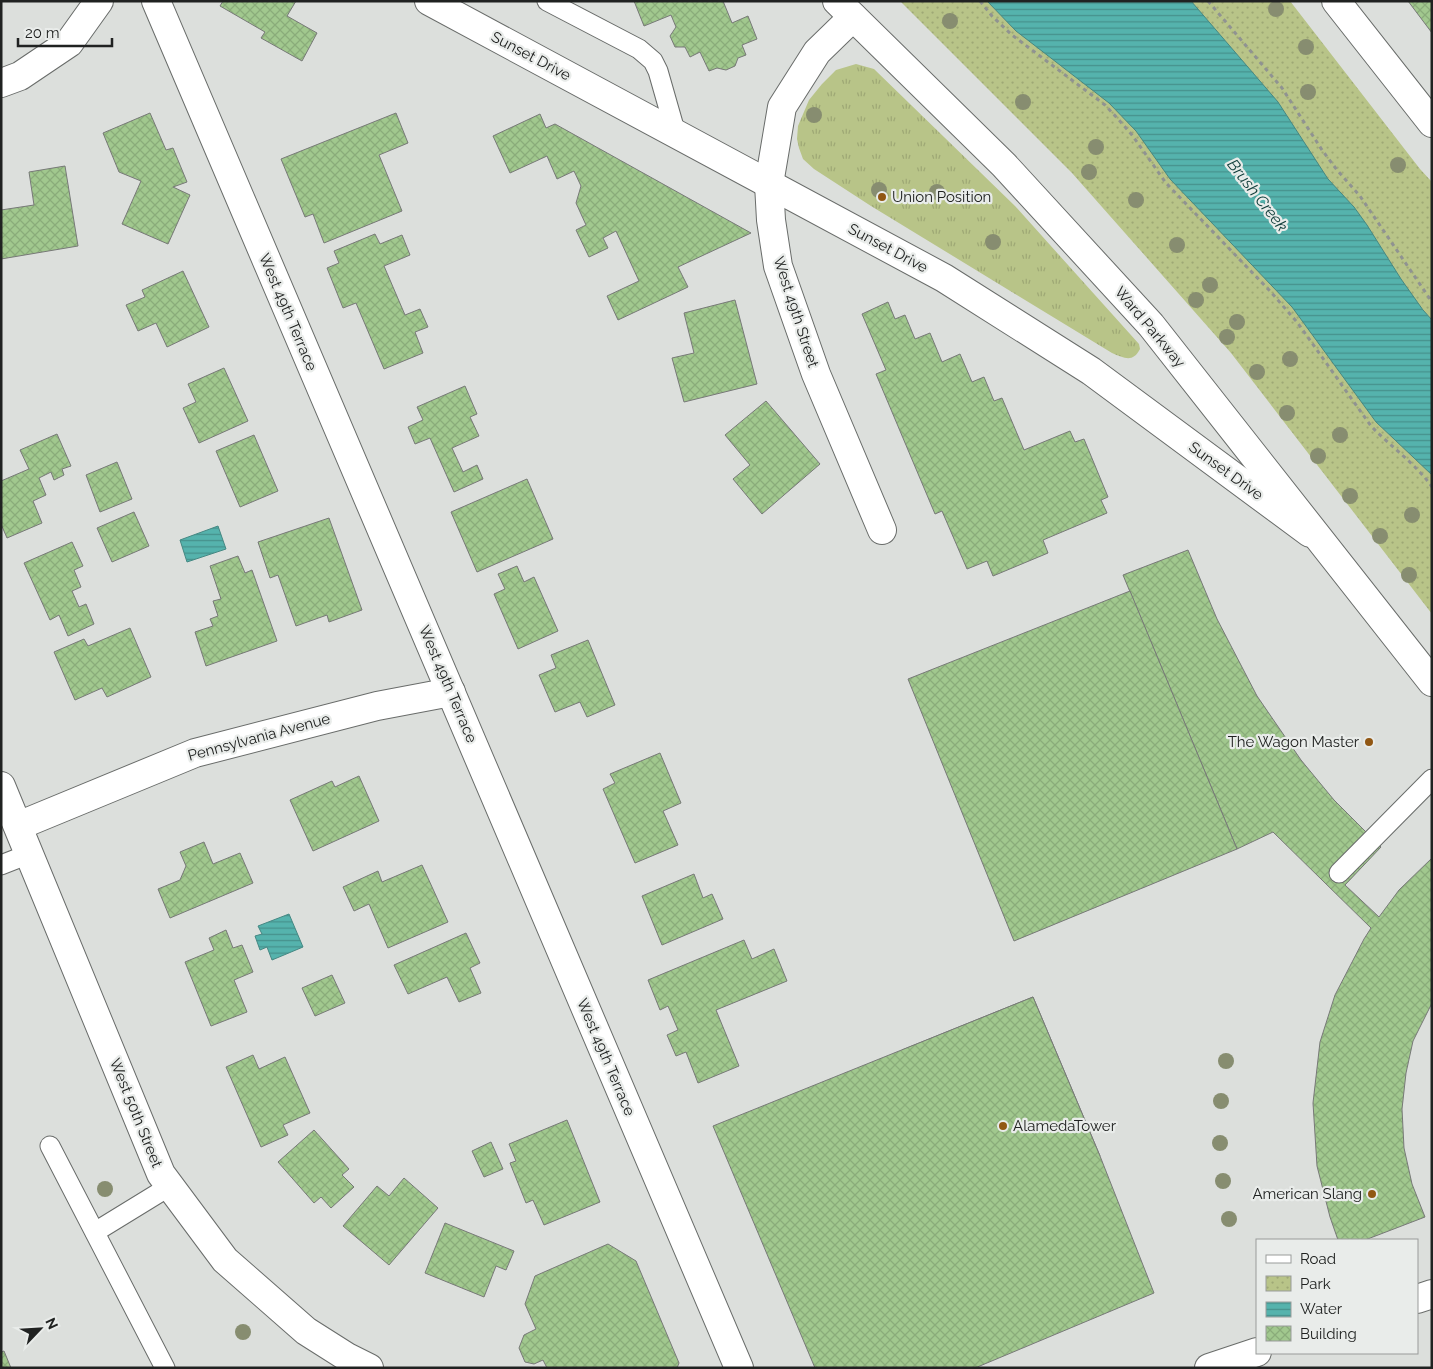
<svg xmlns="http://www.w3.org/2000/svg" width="1433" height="1369" viewBox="0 0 1433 1369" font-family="Raleway,sans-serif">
	<defs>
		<pattern id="grass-tufts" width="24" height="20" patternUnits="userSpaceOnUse" patternTransform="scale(1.25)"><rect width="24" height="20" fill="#b8c488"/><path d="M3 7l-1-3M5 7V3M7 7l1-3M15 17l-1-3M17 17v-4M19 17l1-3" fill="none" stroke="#9ea875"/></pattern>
		<pattern id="park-dots" width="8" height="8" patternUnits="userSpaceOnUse" patternTransform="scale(1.25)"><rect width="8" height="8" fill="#b8c488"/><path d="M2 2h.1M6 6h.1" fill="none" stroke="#9ea875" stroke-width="1.8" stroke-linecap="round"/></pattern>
		<pattern id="water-rules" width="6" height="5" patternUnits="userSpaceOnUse" patternTransform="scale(1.25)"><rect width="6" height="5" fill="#55b3ad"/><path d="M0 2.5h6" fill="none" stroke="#46918c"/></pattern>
		<pattern id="building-cross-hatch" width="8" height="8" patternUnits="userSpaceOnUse" patternTransform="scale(1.25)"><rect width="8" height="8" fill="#a1c88e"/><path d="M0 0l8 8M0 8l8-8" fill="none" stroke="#8aac7a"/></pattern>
	</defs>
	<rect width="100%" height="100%" fill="#dcdfdc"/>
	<path fill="url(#grass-tufts)" d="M856 64 874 69 1015 206 1139 344 1140 349C1133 363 1124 358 1112 353L871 206 814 169 803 159 799 148 797 139 798 126 809 100 822 84 836 70Z"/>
	<polygon fill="url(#park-dots)" points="900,1 1290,1 1420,169 1432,182 1432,614 1231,353 1072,173"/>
	<g fill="url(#water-rules)" stroke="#458883">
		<polygon points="987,1 1191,1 1278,102 1328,179 1354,207 1367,225 1401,279 1423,310 1432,320 1432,475 1376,422 1292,307 1170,179 1136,131 1109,103 1016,31"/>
		<polygon points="218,526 226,549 187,562 180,540"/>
		<polygon points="289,914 303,947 272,960 267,947 260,950 255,936 262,934 258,926"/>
	</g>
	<g fill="url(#building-cross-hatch)" stroke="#777977">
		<polygon points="223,1 296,1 287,16 317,33 302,61 261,38 265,32 220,6"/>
		<polygon points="634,1 723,1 732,23 748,16 757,39 742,45 746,55 738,58 735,66 726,70 717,68 709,71 700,52 690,57 685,47 675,47 670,36 676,27 671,15 644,26"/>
		<polygon points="1408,1 1432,1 1432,33"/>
		<polygon points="150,113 166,150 173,148 187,182 173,187 190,195 168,244 122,224 141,181 119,172 103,133"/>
		<polygon points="396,113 408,143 379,155 402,211 324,243 313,214 305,217 281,159"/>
		<polygon points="540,114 546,128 555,124 751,233 678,267 688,287 618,320 607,296 639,281 616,231 603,238 608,248 589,257 576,230 586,225 576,203 581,186 574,171 557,179 547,156 510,173 493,136"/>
		<polygon points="65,166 78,246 1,259 1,210 34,205 29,172"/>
		<polygon points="375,234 380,244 402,235 410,255 384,266 405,315 420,309 428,327 415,332 423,353 384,369 356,303 343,308 327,268 339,263 334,251"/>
		<polygon points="183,271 209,327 167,347 156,323 138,331 126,305 145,297 142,290"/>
		<polygon points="735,300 757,384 684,402 672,358 694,353 684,313"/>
		<polygon points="888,302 895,319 905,315 915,339 930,333 942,362 960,354 972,382 984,377 994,401 1002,398 1024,450 1070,431 1075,442 1084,439 1108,497 1101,500 1107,513 1043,540 1048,553 993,576 987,561 967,569 942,511 935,514 876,374 886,370 862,314"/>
		<polygon points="224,368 248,421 199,443 183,408 196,402 188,384"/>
		<polygon points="465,386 477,414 470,417 479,436 452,448 463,472 477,465 483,479 454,492 430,438 415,444 408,427 423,420 417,407"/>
		<polygon points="766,401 820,464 762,514 733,479 750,465 725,435"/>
		<polygon points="57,434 71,466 62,469 64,475 54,480 51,472 39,478 46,495 33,501 42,523 7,538 1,524 1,481 29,469 20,450"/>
		<polygon points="254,435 278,491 240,507 216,451"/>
		<polygon points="117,462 132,499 100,512 86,475"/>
		<polygon points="527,479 553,539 477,572 451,512"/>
		<polygon points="134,512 149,546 112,562 97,528"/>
		<polygon points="329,518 362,610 329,622 327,615 296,626 278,575 270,578 258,542"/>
		<polygon points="72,542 83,566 74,570 81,587 72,591 79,607 86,604 94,624 68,636 59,615 50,620 24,563"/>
		<polygon points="1188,550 1217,619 1257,696 1301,760 1334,800 1381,847 1345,885 1379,917 1399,890 1432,858 1432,1003 1413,1041 1406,1073 1402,1109 1404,1148 1412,1184 1425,1217 1365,1240 1338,1240 1330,1217 1317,1166 1313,1103 1320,1042 1335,995 1364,939 1371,928 1273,832 1237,849 1123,575"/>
		<polygon points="238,556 245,573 252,570 277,641 206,666 195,632 213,626 210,619 218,616 213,601 221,599 210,566"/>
		<polygon points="517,566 524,582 534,577 558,631 518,649 494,594 505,589 498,574"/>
		<polygon points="1130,591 1237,849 1014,941 908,679"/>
		<polygon points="130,628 151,677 107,697 102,688 75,700 54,652 84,639 88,646"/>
		<polygon points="588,640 615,705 587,717 580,702 555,712 539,675 556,668 551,655"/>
		<polygon points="660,753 681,803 663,811 678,845 635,863 603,789 615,783 610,774"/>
		<polygon points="359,776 379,821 313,851 290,800 332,781 335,787"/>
		<polygon points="204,842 213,864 240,853 253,883 170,918 158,889 180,880 186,866 180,852"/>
		<polygon points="422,865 448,922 388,948 369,904 354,911 343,887 378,871 382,882"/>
		<polygon points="694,874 703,898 712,894 723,919 662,945 642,896"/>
		<polygon points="226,930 233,948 242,945 253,972 234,980 247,1012 211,1026 185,962 214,950 209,938"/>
		<polygon points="466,933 480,963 470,968 481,993 459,1002 447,977 408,994 394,965"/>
		<polygon points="744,940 752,959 774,949 787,981 716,1010 739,1066 698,1083 686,1052 676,1056 667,1035 678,1030 668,1006 660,1010 648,980"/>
		<polygon points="332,975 345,1003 315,1016 302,988"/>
		<polygon points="1033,997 1100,1156 971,1211 954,1173 941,1179 906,1096 919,1090 902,1050"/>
		<polygon points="1033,997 1100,1156 1154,1293 975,1368 815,1368 713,1126"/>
		<polygon points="253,1055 259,1069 285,1057 310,1113 283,1125 288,1135 261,1147 226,1067"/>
		<polygon points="567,1120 600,1202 544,1225 533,1200 526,1203 510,1163 516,1161 509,1144"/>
		<polygon points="314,1130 349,1169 342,1175 354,1187 331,1208 321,1197 314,1203 278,1162"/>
		<polygon points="491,1142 503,1169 484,1177 472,1151"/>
		<polygon points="404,1178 438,1208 389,1265 343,1226 377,1186 389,1196"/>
		<polygon points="445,1223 514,1251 506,1270 496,1266 484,1297 425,1273"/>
		<polygon points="608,1244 636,1261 679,1363 677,1368 547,1368 543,1360 534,1364 525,1362 519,1348 524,1335 536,1329 525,1304 535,1276"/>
		<polygon points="4,1351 11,1368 1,1368 1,1352"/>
	</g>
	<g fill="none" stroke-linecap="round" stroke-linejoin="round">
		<defs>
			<g id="lane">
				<polyline points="547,1 639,49 653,61 658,71 676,134"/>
				<polyline points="1,865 29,854"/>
				<polyline points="1339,873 1432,779"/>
				<polyline points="50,1146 165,1368"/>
				<polyline points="95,1232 170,1186"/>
			</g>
			<g id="street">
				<polyline points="156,1 739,1368"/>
				<polyline points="429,1 944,278 1091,371 1310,533"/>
				<polyline points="853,17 817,52 782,107 769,184 771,220 778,266 816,374 882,530"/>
				<polyline points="1,83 20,76 69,43 99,1"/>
				<polyline points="1,786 161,1174 225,1260 306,1331 347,1357 369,1368"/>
				<polyline points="18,826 195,753 377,706 451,692"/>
			</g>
			<g id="secondary">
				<polyline points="1417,1299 1432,1294"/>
				<polyline points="1209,1368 1257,1352"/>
			</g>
			<g id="highway">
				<polyline points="837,1 1004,165 1151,325 1432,682"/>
				<polyline points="1336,1 1432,123"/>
			</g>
		</defs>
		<use href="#lane" stroke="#696c6a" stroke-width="21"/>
		<use href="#street" stroke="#696c6a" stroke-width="30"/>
		<use href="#secondary" stroke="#696c6a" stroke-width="30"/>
		<use href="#highway" stroke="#696c6a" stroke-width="30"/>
		<g stroke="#909391" stroke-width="3" stroke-dasharray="4 4" stroke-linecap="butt">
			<path d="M980 1 992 16 1012 35 1105 105 1119 120 1132 135 1166 183 1269 290 1297 322 1371 426C1390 446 1417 465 1432 487"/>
			<polyline points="1208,1 1282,88 1322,150 1337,170 1360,196 1432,302"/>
		</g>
		<use href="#lane" stroke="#fff" stroke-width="19"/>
		<use href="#street" stroke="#fff" stroke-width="28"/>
		<use href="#secondary" stroke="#fff" stroke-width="28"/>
		<use href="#highway" stroke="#fff" stroke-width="28"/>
	</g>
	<g fill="#878d70">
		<circle cx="1276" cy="9" r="8"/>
		<circle cx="950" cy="21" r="8"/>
		<circle cx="1306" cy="47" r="8"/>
		<circle cx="1308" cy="92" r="8"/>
		<circle cx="1023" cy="102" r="8"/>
		<circle cx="814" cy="115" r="8"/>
		<circle cx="1096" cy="147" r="8"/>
		<circle cx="1398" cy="165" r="8"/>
		<circle cx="1089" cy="172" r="8"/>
		<circle cx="879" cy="190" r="8"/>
		<circle cx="937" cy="192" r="8"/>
		<circle cx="1136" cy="200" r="8"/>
		<circle cx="993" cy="242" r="8"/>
		<circle cx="1177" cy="245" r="8"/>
		<circle cx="1210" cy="285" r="8"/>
		<circle cx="1196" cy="300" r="8"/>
		<circle cx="1237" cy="322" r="8"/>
		<circle cx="1227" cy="337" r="8"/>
		<circle cx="1290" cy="359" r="8"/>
		<circle cx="1257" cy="372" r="8"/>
		<circle cx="1287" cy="413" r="8"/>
		<circle cx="1340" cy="435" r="8"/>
		<circle cx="1318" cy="456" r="8"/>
		<circle cx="1350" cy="496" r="8"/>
		<circle cx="1412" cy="515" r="8"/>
		<circle cx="1380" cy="536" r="8"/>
		<circle cx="1409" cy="575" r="8"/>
		<circle cx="1226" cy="1061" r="8"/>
		<circle cx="1221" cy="1101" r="8"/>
		<circle cx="1220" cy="1143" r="8"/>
		<circle cx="1223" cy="1181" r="8"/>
		<circle cx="105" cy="1189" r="8"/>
		<circle cx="1229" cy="1219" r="8"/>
		<circle cx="243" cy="1332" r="8"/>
	</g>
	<g fill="#915713" stroke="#e9ecea" stroke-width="2">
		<circle cx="882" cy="197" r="5"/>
		<circle cx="1369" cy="742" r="5"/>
		<circle cx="1003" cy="1126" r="5"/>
		<circle cx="1372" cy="1194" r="5"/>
	</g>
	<g text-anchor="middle" stroke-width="4.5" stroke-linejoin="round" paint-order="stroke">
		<g font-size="15" fill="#202221" stroke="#e9ecea">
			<text transform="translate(531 56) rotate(28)" y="5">Sunset Drive</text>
			<text transform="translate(888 248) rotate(28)" y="5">Sunset Drive</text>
			<text transform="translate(288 312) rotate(67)" y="5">West 49th Terrace</text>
			<text transform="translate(796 312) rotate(72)" y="5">West 49th Street</text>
			<text transform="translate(1150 327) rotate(50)" y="5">Ward Parkway</text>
			<text transform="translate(1226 471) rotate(36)" y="5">Sunset Drive</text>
			<text transform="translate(448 684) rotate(67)" y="5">West 49th Terrace</text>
			<text transform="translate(259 737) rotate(-15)" y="5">Pennsylvania Avenue</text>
			<text transform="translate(606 1057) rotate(67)" y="5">West 49th Terrace</text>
			<text transform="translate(136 1113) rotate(68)" y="5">West 50th Street</text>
		</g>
		<g font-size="15" fill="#202221" stroke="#e9ecea" text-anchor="start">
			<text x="892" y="202">Union Position</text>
			<text x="1359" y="747" text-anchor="end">The Wagon Master</text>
			<text x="1013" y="1131">AlamedaTower</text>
			<text x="1362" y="1199" text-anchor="end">American Slang</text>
		</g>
		<g font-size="16" font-style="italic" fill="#13403d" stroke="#e9ecea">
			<text transform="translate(1258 195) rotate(52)" y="6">Brush Creek</text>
		</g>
	</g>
	<rect width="1433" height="1369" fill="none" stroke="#202221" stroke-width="5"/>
	<rect x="1256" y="1239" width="162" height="115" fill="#e9ecea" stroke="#999b9a"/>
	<rect x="1266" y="1255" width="25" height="8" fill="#ffffff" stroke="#999b9a"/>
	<text x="1300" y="1264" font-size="15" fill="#202221">Road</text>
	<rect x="1266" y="1276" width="25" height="15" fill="url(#park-dots)" stroke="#999b9a"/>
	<text x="1300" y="1289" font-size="15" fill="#202221">Park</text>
	<rect x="1266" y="1302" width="25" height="15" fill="url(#water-rules)" stroke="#999b9a"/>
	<text x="1300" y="1314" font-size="15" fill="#202221">Water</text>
	<rect x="1266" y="1326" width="25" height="15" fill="url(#building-cross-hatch)" stroke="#999b9a"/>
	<text x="1300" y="1339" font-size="15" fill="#202221">Building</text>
	<g transform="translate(40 1329) rotate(65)" stroke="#e9ecea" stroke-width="4" paint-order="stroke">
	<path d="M0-4L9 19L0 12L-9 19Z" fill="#202221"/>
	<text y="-8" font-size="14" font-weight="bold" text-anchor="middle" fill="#202221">N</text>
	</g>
	<path d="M18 38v8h94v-8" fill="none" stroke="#202221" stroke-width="2.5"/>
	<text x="25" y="38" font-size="15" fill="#202221" stroke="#e9ecea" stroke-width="4" paint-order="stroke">20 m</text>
</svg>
